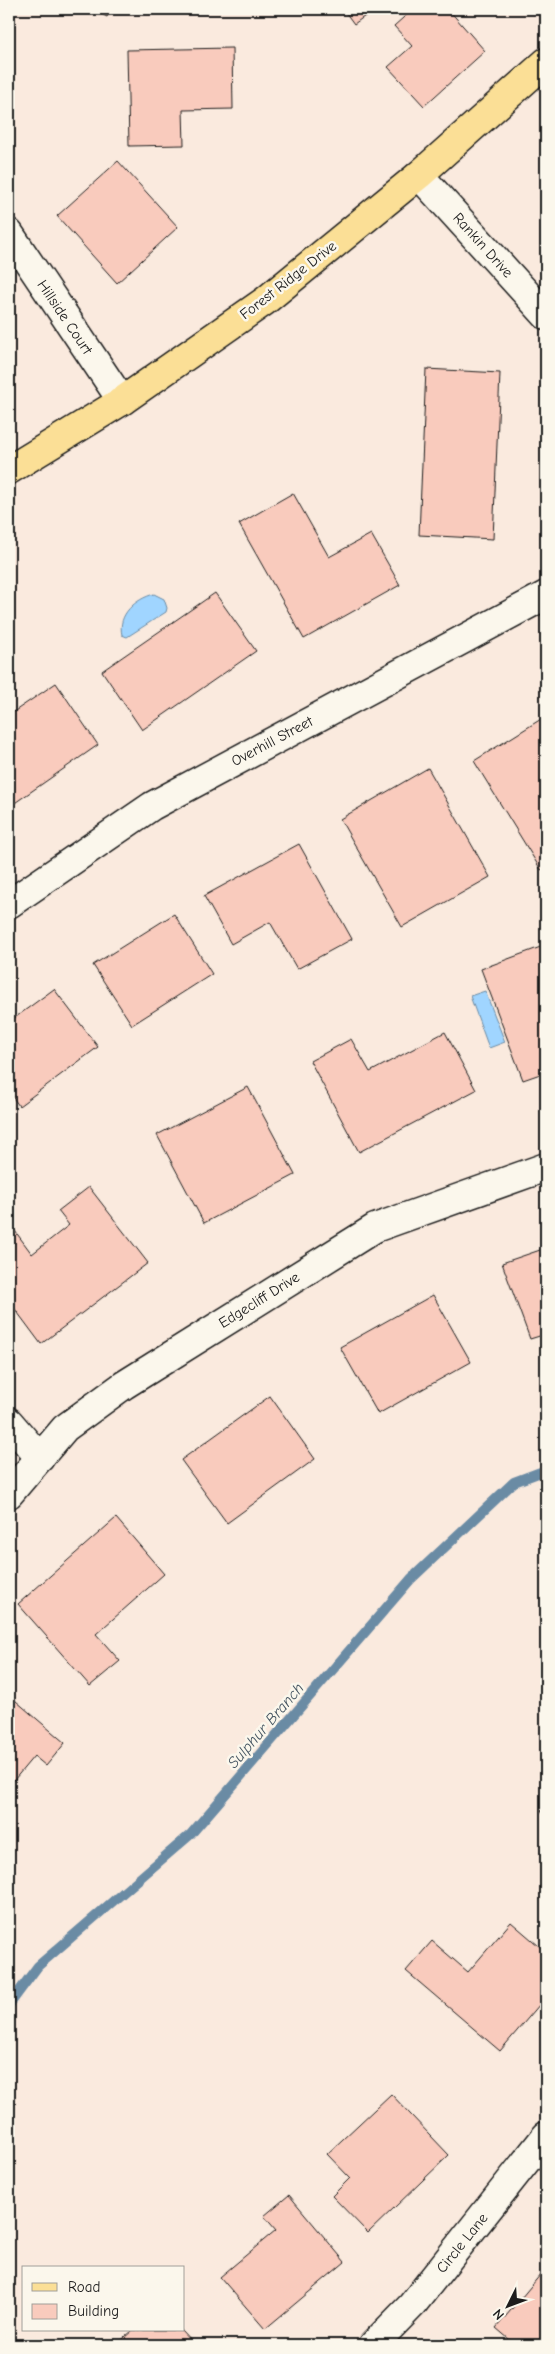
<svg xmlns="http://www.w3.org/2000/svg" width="555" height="2354" viewBox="0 0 555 2354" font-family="'Comic Neue',sans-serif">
	<rect width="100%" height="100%" fill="#faeade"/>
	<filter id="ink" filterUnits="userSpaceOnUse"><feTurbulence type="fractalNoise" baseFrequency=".02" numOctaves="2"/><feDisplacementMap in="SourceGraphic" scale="10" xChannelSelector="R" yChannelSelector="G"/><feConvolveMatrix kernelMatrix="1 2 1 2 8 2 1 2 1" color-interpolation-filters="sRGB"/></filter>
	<g filter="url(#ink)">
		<g fill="#a0d5ff" stroke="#6b8ba4">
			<path d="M154 594 164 599 167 608 166 612 127 637 122 635C117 614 136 599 154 594Z"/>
			<polygon points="485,991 505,1042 489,1048 470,996"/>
		</g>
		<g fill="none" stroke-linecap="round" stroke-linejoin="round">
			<polyline stroke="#6b8ba4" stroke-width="10" points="9,2005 38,1966 191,1834 411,1579 514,1482 546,1470"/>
		</g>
		<g fill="#f9cbbd" stroke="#1c1c1c">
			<polygon points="92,9 111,9 107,17"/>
			<polygon points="343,9 375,9 354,24"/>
			<polygon points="413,9 448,9 485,51 424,106 388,67 412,46 394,26"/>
			<polygon points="232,48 233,109 183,110 184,145 129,146 127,50"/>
			<polygon points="118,161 178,227 117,283 57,216"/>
			<polygon points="426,369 500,373 493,539 419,535"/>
			<polygon points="293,493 329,557 371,534 400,585 304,639 239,524"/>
			<polygon points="215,593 256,651 142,730 102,671"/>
			<polygon points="56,683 98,745 9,807 9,715"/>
			<polygon points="546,716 546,867 541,870 474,761"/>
			<polygon points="428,768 490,877 402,927 340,819"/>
			<polygon points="299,844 352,939 297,969 270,922 231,944 204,896"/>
			<polygon points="174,914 212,974 132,1025 93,965"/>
			<polygon points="546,945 546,1072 523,1080 481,969"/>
			<polygon points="54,989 98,1047 19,1106 9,1092 9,1022"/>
			<polygon points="445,1032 476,1090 359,1152 310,1061 351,1039 370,1072"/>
			<polygon points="248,1087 295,1175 204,1223 157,1135"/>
			<polygon points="89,1187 148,1263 41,1344 9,1301 9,1236 15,1231 32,1254 69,1225 58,1211"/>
			<polygon points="546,1248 546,1334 530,1339 502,1263"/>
			<polygon points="433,1295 471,1362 378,1414 340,1347"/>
			<polygon points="270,1396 315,1459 227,1523 181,1460"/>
			<polygon points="116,1518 164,1574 96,1634 120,1661 90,1686 18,1604"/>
			<polygon points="9,1695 65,1743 46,1766 34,1756 9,1786"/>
			<polygon points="546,1807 546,1818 541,1811"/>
			<polygon points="511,1922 546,1952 546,1997 500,2051 406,1971 432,1941 468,1972"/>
			<polygon points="391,2094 449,2155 368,2233 332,2196 350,2178 327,2154"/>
			<polygon points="289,2195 345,2262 265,2329 220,2277 276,2230 264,2216"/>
			<polygon points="546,2268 546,2345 516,2345 496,2328"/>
			<polygon points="133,2330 181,2330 195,2345 116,2345"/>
		</g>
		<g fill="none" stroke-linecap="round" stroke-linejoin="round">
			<defs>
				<g id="minor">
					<polyline points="419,175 546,315"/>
					<polyline points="9,233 122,401"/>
					<polyline points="9,904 152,806 546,595"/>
					<polyline points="9,1422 40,1458"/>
					<polyline points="9,1494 65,1428 124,1385 375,1228 546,1167"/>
					<polyline points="373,2345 412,2305 546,2136"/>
				</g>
				<polyline id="major" points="9,470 122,401 265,301 419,175 546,62"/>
			</defs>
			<use href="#minor" stroke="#1c1c1c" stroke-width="31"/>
			<use href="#major" stroke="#1c1c1c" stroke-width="31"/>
			<use href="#minor" stroke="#fbf7ec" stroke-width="28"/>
			<use href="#major" stroke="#fbdf96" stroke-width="28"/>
		</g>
	</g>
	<g text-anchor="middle" stroke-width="5" stroke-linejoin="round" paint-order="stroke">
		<g font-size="15" fill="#1c1c1c" stroke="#fbf7ec">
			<text transform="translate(483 245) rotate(48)" y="5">Rankin Drive</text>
			<text transform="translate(288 280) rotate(-38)" y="5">Forest Ridge Drive</text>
			<text transform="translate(65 317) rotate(56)" y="5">Hillside Court</text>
			<text transform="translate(272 741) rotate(-28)" y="5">Overhill Street</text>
			<text transform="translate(259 1300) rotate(-32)" y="5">Edgecliff Drive</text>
			<text transform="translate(462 2243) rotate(-51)" y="5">Circle Lane</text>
		</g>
		<g font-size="16" font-style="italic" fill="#445460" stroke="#fbf7ec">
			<text transform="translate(265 1725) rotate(-49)" y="6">Sulphur Branch</text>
		</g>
	</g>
	<rect width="555" height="2354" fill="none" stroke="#fbf7ec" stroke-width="30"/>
	<rect x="15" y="15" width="525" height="2324" fill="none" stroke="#1c1c1c" stroke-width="2" filter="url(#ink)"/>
	<rect x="22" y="2266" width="162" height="65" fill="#fbf7ec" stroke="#a29f99"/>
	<rect x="32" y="2283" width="25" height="8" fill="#fbdf96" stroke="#a29f99"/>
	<text x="68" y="2292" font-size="15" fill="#1c1c1c">Road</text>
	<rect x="32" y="2304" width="25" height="15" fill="#f9cbbd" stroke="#a29f99"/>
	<text x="68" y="2316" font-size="15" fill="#1c1c1c">Building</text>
	<g transform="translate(508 2306) rotate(228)" stroke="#fbf7ec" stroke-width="4" paint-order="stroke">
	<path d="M0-4L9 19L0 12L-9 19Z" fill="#1c1c1c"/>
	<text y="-8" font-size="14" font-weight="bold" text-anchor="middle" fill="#1c1c1c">N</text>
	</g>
</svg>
